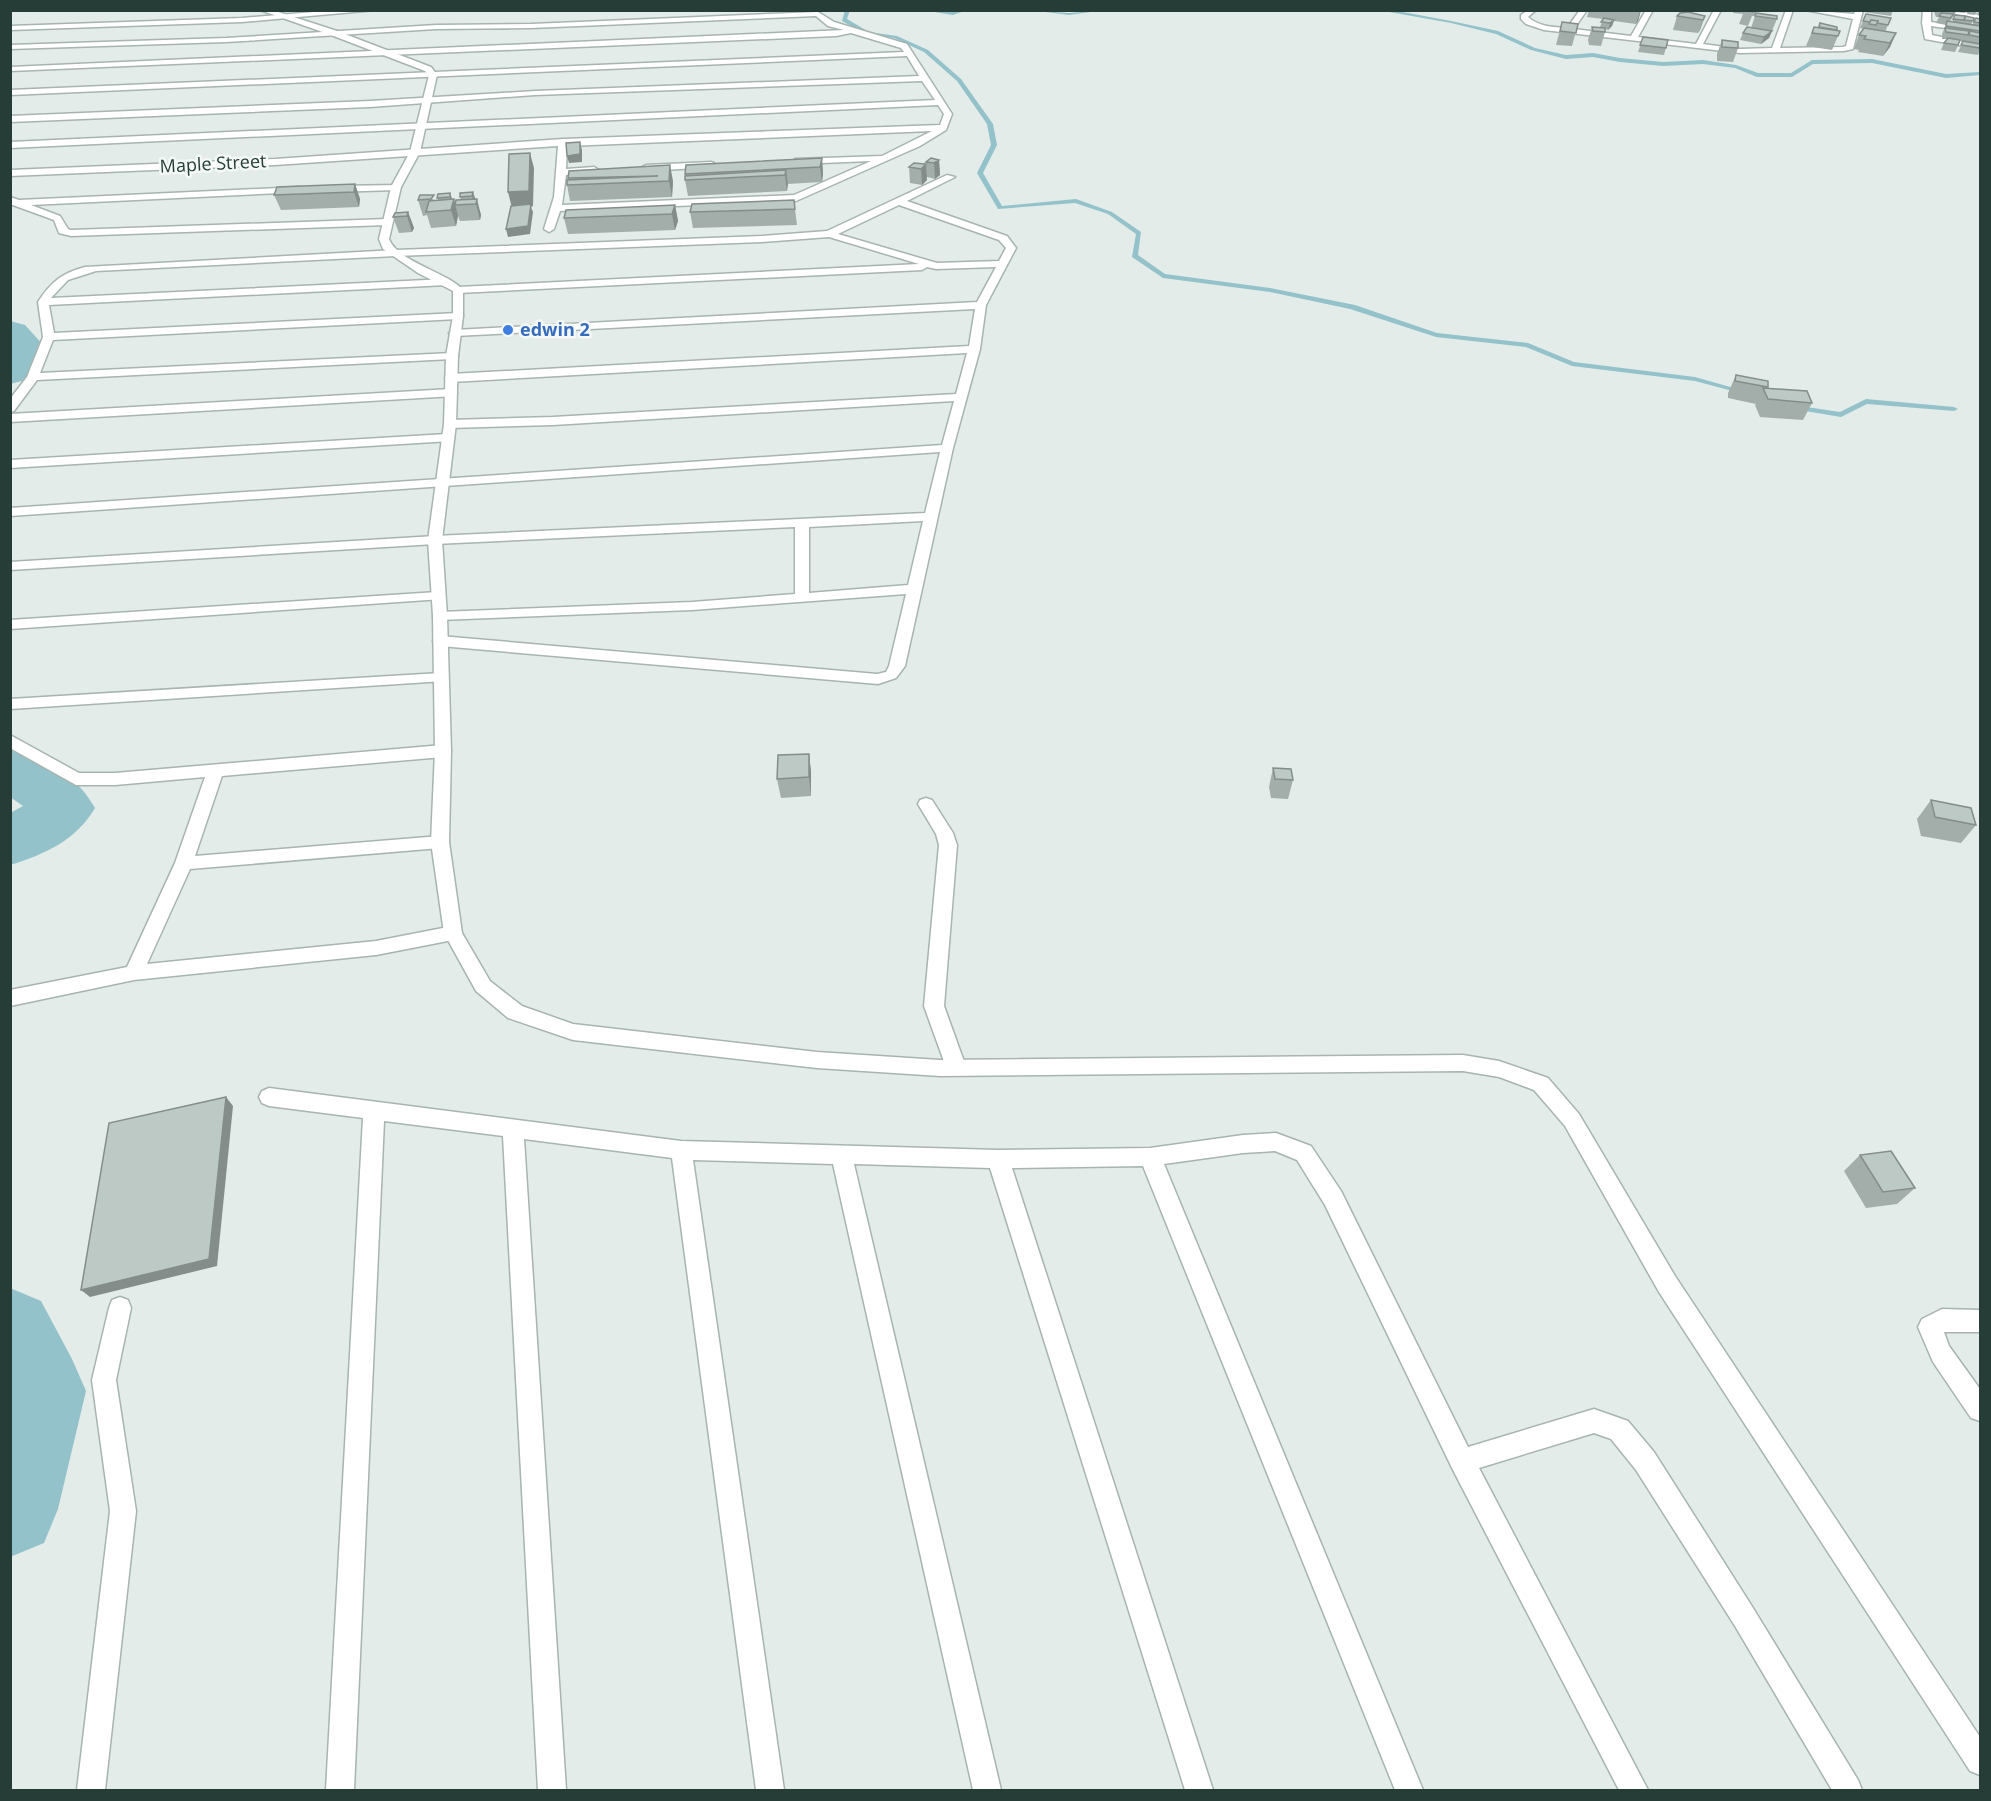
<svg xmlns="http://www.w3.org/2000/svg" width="1991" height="1801" viewBox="0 0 1991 1801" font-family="'Open Sans',sans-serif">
	<rect width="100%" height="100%" fill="#e4ece9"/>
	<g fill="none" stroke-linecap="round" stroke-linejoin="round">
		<g fill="#93c2ca" fill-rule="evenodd">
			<polygon points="845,10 850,10 847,19 869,32 897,36 928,50 961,79 993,124 997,145 983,173 1002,206 1076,199 1112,212 1141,232 1138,255 1165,274 1270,288 1355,305 1437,333 1528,343 1574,362 1695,377 1748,392 1744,394 1695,381 1572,366 1526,347 1436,337 1350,309 1270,292 1163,278 1132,257 1136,234 1108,214 1075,203 998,209 977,173 991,145 987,124 957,81 924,52 894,38 866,34 842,21"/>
			<polygon points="922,10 953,12 967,10 953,15"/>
			<polygon points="1029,10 1069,13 1105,10 1069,15"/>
			<polygon points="1378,10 1392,10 1451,21 1498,31 1535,48 1566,55 1593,53 1620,58 1663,62 1703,60 1736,65 1758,73 1791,73 1812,60 1872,59 1946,74 1980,72 1980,75 1946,78 1872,63 1813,64 1792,77 1757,77 1735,68 1703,64 1663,66 1620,62 1593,57 1566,59 1531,50 1496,34 1451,23"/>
			<polygon points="1866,399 1954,407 1958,409 1954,411 1867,404 1841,417 1793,409 1789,407 1793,405 1840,412"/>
		</g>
		<g fill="#93c2ca" fill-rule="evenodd">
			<polygon points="10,321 25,325 45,347 26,380 10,384"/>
			<path d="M10 746C46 756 76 775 95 808 76 840 46 854 10 865V813L23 806 10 797Z"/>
			<polygon points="10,1288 41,1301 72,1359 86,1391 58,1509 44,1543 10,1557"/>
		</g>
		<defs>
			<g id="service">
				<polygon points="926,798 932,800 953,833 957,845 944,1006 966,1067 963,1073 956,1075 949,1073 946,1067 924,1006 939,845 936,834 918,804 920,800"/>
				<polygon points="120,1297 128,1300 131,1308 116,1380 136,1511 105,1790 77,1790 110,1511 92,1380 109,1308 112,1300"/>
			</g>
			<g id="minor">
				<polygon points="338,10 376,10 242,22 10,30 10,26 242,18"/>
				<path d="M1528 10H1536L1528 17C1539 27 1554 27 1567 28L1580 10H1587L1574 29 1631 36 1646 10H1653L1638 37 1696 44 1714 10H1721L1703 44 1740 49 1772 48 1786 10H1793L1780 48 1843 47 1846 46 1853 19 1805 10 1854 14 1855 10H1863L1853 49 1844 51 1740 53 1544 30 1526 24 1521 19V15Z"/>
				<polygon points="1923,10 1931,10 1931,22 1980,29 1980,33 1931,26 1932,35 1980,45 1980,49 1925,39 1922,23"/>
				<polygon points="1935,10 1954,10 1980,15 1980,19"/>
				<path d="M818 12 834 22 907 44 952 114 946 130 920 146 796 201 560 211 554 229 549 232 544 229 554 197 558 146 275 165 10 176V170L275 159 563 139 940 125 944 114 938 105 10 148V142L935 100 922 81 535 95 370 107 10 122V116L370 101 535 91 919 76 907 56 10 95V90L904 52 901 48 851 33 836 36 10 71V67L844 30 828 26 816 16 531 28 436 29 226 42 10 49V45L226 38 436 25 531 24ZM932 131 882 156 795 159V163L798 164 871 161 794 195 562 205 566 175 594 173 599 170 594 167 566 169 567 146Z"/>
				<polygon points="711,162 714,163 714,167 646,171 641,168 646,165"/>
				<path d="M947 175 955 177 907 201 1007 236 1016 248 986 305 980 349 953 448 905 666 896 678 878 684 440 646 433 641 440 636 877 674 886 672 889 666 906 594 692 610 440 620 433 616 440 612 692 602 795 594V527L435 544 10 570V562L435 536 925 513 940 452 10 516V508L942 445 954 401 553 425 450 428 444 424 450 420 553 417 956 394 967 353 451 382 445 378 451 374 969 346 975 309 455 336 449 333 455 330 977 302 996 267 936 269 927 267 922 270 458 293 453 290 458 287 919 264 829 237 762 242 396 256 96 271 68 280 51 298 447 279 452 282 447 285 49 305 54 333 458 313 463 316 458 319 53 340 40 373 452 353 458 356 452 359 37 380 14 411 10 412V399L27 377 43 337 38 302C51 282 62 273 85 267L396 250 762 236 827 231ZM899 205 999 240 1006 248 999 261 937 263 838 234ZM923 521 908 585 809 593V527Z"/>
				<polygon points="399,185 401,187 396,190 334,192 329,189 334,186"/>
				<polygon points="300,187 303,188 303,192 31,205 60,216 68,229 71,230 387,219 392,222 387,225 71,236 59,233 54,220 10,204 10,197 19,200"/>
				<polygon points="451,389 457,393 455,396 10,422 10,414"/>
				<polygon points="447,434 451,435 453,438 451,441 10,468 10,460"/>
				<polygon points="437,592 442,593 444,596 442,599 10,629 10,620"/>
				<polygon points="440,673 448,678 445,681 10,709 10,699"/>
				<polygon points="10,735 79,773 115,773 443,745 449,747 451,751 449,755 443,757 222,776 195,856 440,836 446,838 449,842 446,846 440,848 190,869 147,964 376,941 453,926 460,928 462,933 460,938 453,940 376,955 134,980 10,1006 10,990 127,967 175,863 205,777 115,785 76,785 10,748"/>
				<polygon points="269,1088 681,1141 998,1150 1150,1148 1243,1135 1276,1133 1311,1146 1341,1191 1468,1447 1594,1409 1628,1421 1654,1452 1753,1608 1858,1780 1862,1790 1832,1790 1735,1626 1636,1470 1611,1439 1594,1433 1479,1468 1648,1790 1619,1790 1453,1470 1325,1205 1297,1160 1275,1151 1243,1153 1164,1164 1423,1790 1395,1790 1143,1166 1012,1168 1213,1790 1185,1790 990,1168 854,1164 1001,1790 973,1790 833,1164 693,1160 784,1790 756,1790 672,1158 524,1139 566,1790 538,1790 503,1136 384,1121 354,1790 326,1790 363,1118 269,1106 262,1103 259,1097 262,1091"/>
				<polygon points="1942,1309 1980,1310 1980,1332 1944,1332 1949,1346 1980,1389 1980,1421 1971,1418 1933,1362 1918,1327 1922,1319"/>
			</g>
			<path id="tertiary" d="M260 10H272L337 31 431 67 437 75 420 152 401 187 389 239C398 262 447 272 463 290V316L458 356 456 424 442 540 447 616 451 751 449 842 462 933 490 981 522 1006 573 1024 817 1052 940 1060 1463 1055 1499 1061 1548 1078 1579 1114 1675 1276 1980 1737V1775L1970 1771 1659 1292 1565 1126 1534 1090 1499 1077 1463 1071 940 1076 817 1068 573 1040 508 1018 476 991 444 933 431 842 435 751 433 616 428 540 444 424 446 356 453 316V291L418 273 383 249 379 239 391 187 410 152 429 75 425 71 331 35Z"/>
		</defs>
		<use href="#service" stroke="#a7b4b0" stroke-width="3"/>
		<use href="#minor" stroke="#a7b4b0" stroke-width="3"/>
		<use href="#tertiary" stroke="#a7b4b0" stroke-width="3"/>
		<use href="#service" fill="#fff" fill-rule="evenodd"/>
		<use href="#minor" fill="#fff" fill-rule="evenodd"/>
		<use href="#tertiary" fill="#fff" fill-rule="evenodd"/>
	</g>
	<g fill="#a3ada9">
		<polygon points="1589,10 1641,10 1638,21 1636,24 1614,21 1612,26 1608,30 1605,29 1605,32 1601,46 1589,45 1588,40 1592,27 1600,27 1603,19 1587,17"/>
		<polygon points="1734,10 1758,10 1756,13 1777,19 1769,38 1761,44 1740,40 1743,33 1751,28 1756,13 1754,16 1752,16 1748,26 1739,24 1743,14 1733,13"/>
		<polygon points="1865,10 1893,10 1891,16 1864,12"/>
		<polygon points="1935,10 1956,10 1950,22 1952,22 1955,15 1964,20 1974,18 1971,25 1972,25 1976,18 1980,19 1980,50 1978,55 1958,52 1963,42 1960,41 1955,52 1941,50 1944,43 1947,39 1942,39 1942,34 1946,25 1936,23 1939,17 1936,17 1934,12"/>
		<polygon points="1956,10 1966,10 1965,13 1956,12"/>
		<polygon points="1968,10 1977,10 1975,15 1967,14"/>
		<polygon points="1979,10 1980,10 1980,16 1977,15"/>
		<polygon points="1866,14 1891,18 1885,32 1896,33 1890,47 1883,56 1858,52 1859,50 1854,49 1859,35 1864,29 1860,28"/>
		<polygon points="1677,16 1705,16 1698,33 1673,30"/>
		<polygon points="1562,22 1578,24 1572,46 1556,45"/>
		<polygon points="1820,23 1840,31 1832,50 1806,46 1814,27 1818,27"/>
		<polygon points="1643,37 1668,40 1664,55 1638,52"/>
		<polygon points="1722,40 1738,48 1733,62 1717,61 1717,54"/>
		<polygon points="822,158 823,174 822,182 787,184 787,191 688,196 685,180 685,174"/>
		<polygon points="939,160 940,175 935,179 927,177 927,180 922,185 910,183 909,167 926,164 926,162"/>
		<polygon points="569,171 673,181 672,197 570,201 567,185"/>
		<polygon points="355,184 360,199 359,207 281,210 274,195"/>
		<polygon points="473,192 481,215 480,220 460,221 458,216 456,226 431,228 427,215 423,216 418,200 420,195 435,200 438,200 437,198 450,193 452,199 454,199 455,204 461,200 460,197"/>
		<polygon points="675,205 678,221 675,230 568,234 564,218"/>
		<polygon points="795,209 797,225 693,228 690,212"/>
		<polygon points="408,212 414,228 412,232 399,233 393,217"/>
		<polygon points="1736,375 1768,387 1767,388 1812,403 1803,420 1760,417 1755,405 1756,404 1728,398 1728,393"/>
		<polygon points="809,754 811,772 811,796 781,798 777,779"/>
		<polygon points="1273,768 1293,780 1288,799 1271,798 1269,787"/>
		<polygon points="1931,800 1976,825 1961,843 1921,836 1917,819"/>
		<polygon points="1860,1155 1915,1188 1897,1204 1866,1208 1844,1171"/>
	</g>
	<g fill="#848d8a">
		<polygon points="1641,10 1638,21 1636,24 1640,11"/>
		<polygon points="1705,16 1700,30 1698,33 1703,20"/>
		<polygon points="1614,20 1612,26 1608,30 1610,23"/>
		<polygon points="1772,31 1769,38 1761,44 1764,37"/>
		<polygon points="1896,33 1890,47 1883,56 1890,43"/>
		<polygon points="580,142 582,150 582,162 569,163 567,156"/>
		<polygon points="530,153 534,168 533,206 531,207 533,212 530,234 508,237 506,229 512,208 508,192"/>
		<polygon points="822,158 823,174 822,182 820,167"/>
		<polygon points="939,160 940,175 935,179 934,163"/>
		<polygon points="926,164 927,180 922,185 921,169"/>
		<polygon points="670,165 673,181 672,197 669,181"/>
		<polygon points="786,170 788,185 787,191 785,175"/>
		<polygon points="355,184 360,199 359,207 354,192"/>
		<polygon points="473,192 476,202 477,199 481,215 480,220 476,204 474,204 472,196"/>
		<polygon points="450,193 453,202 454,199 458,216 456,226 451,210 452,206 450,197"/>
		<polygon points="675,205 678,221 675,230 672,214"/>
		<polygon points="408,212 414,228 412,232 407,216"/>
		<polygon points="809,754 811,772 811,796 809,777"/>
		<polygon points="226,1097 233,1106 217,1266 90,1297 81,1290"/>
	</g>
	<g fill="#bdc9c5" stroke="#848d8a" stroke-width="1.5">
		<polygon points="1744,10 1754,10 1753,12"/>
		<polygon points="1942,10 1956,10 1955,12"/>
		<polygon points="1688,12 1705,16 1703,20 1677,16 1680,13"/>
		<polygon points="1756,13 1777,16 1777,19 1755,16"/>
		<polygon points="1941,13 1954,14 1950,18 1939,16"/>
		<polygon points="1866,14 1891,18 1888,25 1877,23 1878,21 1871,20 1870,22 1863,21"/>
		<polygon points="1955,15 1965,16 1964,20 1966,16 1974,18 1973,21 1953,19"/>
		<polygon points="1604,18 1614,20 1610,23 1601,22"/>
		<polygon points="1976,18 1980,19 1980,23 1974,22"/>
		<polygon points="1871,20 1878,21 1876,25 1869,24"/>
		<polygon points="1947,21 1980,26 1980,31 1946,26"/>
		<polygon points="1562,22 1578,24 1576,33 1560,31"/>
		<polygon points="1820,23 1837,27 1837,30 1819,27"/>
		<polygon points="1592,27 1605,28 1605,32 1593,31"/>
		<polygon points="1747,27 1772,31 1764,37 1743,33"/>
		<polygon points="1814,27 1840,31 1838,36 1812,33"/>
		<polygon points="1864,28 1896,33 1890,43 1864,39 1866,36 1859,35"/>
		<polygon points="1945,28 1969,31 1968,35 1946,32"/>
		<polygon points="1970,31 1980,33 1980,37 1969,35"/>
		<polygon points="1643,37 1668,40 1666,48 1640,45"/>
		<polygon points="1948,38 1960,40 1958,45 1944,43"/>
		<polygon points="1722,40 1738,42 1738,48 1722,47"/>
		<polygon points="1963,41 1980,44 1980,48 1961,45"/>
		<polygon points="580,142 580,154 567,156 566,143"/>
		<polygon points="530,153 529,191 508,192 509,154"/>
		<polygon points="822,158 820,167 685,174 686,165"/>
		<polygon points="931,158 939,160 934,163 926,162"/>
		<polygon points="914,163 926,164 921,169 909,167"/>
		<polygon points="670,165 669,181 567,185 567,180 658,176 568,178 569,171"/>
		<polygon points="786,170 785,175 685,180 685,176"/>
		<polygon points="355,184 354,192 274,195 277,187"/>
		<polygon points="473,192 472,196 460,197 460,193"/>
		<polygon points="450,193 450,197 437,198 438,194"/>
		<polygon points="420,195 434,195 431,199 418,200"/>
		<polygon points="454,199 451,210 426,212 429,201"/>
		<polygon points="477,199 476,204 455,205 456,200"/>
		<polygon points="794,200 795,209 690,212 692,204"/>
		<polygon points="531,204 528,226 506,229 511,206"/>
		<polygon points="675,205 672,214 564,218 566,210"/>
		<polygon points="408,212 407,216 393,217 395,213"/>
		<polygon points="1736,375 1768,381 1768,387 1735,381"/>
		<polygon points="1763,388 1807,391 1812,403 1768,399"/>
		<polygon points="809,754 809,777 777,779 778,755"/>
		<polygon points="1273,768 1291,769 1293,780 1275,779"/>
		<polygon points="1931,800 1971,808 1976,825 1935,817"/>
		<polygon points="226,1097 209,1259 81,1290 109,1123"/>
		<polygon points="1891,1151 1915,1188 1883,1192 1860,1155"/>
	</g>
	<circle fill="#3f7fe0" stroke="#f4f9f7" stroke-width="2" cx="508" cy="330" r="6"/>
	<g text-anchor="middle" stroke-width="5" stroke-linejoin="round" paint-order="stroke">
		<g font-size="18" fill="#263c36" stroke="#f4f9f7">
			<text transform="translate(213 164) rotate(-3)" y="6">Maple Street</text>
		</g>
		<g font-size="18" font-weight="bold" fill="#366cbe" stroke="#f4f9f7" text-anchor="start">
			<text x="520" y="336">edwin 2</text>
		</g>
	</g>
	<rect width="1991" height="1801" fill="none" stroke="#263c36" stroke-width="24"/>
</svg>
